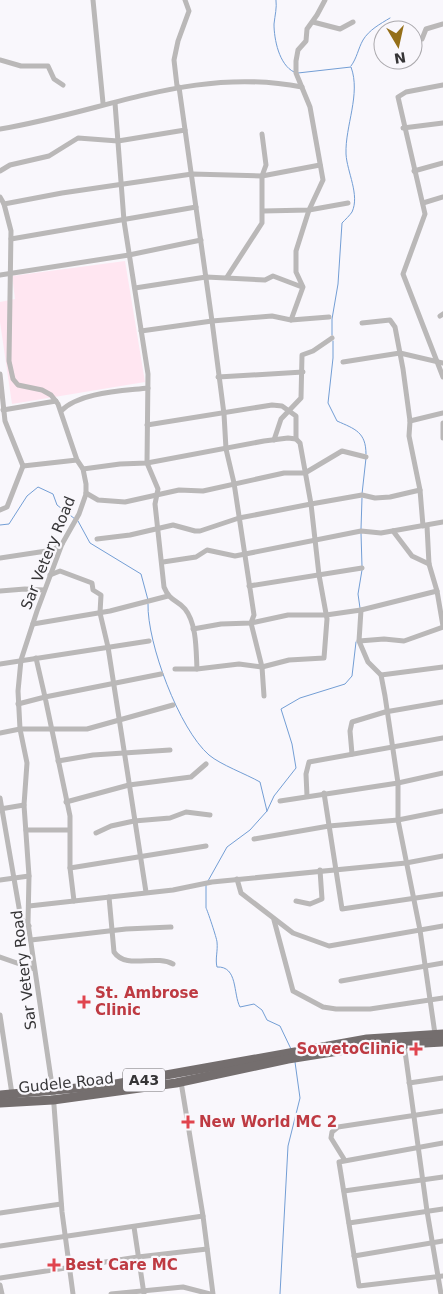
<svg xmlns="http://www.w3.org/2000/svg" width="443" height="1294" viewBox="0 0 443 1294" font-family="'DejaVu Sans',sans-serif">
	<rect width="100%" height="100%" fill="#f9f7fc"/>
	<polygon fill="#ffe6f1" points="125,261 145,382 12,404 0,322 0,302 15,299 12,276"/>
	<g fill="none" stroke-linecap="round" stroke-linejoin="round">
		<g stroke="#739ed5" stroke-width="1">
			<path d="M276 0C277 8 275 15 274 24 274 39 279 65 294 72"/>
			<path d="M351 66C357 58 358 49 363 40 369 30 380 24 390 18"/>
			<path d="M298 73 351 67C361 94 345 126 346 154 347 172 360 195 352 212 350 215 345 220 342 223L338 284 332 319V335"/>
			<path d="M333 341V358L328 403 337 421C355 429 366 432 366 454"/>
			<polyline points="362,494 366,458"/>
			<polyline points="78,521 90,543 141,574 148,600"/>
			<polyline points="0,525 9,524 27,496 38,487 53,494 57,505 75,519"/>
			<polyline points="361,529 362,498"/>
			<polyline points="361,533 362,566"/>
			<path d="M148 604C147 643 179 729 209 755 221 765 246 774 260 782L267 811"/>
			<polyline points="360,608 358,594 362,570"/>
			<polyline points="208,881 227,847 250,830 267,811 274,796 296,768 292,744 281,709 300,698 345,684 352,676 356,642"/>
			<path d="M206 885V908C207 909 217 939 217 942 218 951 215 959 217 967 238 966 233 994 240 1007L254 1004 262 1010 267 1020 280 1026 291 1049"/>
			<polyline points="280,1294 288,1146 300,1098 295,1062"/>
		</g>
		<g stroke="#bab8b8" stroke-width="5">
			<polyline points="93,0 103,103"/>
			<polyline points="313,22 340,29 353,22"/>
			<polyline points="422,39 426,29 443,24"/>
			<polyline points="0,60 21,66 48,66 54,79 63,85"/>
			<polyline points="443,85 406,92 398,97 425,214 403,274 443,377"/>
			<polyline points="177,86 174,60 178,41 189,11 185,0"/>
			<polyline points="179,87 212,321 224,414 226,449 234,483 254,615 251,623 262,667 264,696"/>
			<path d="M115 103 124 221 148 374 147 463 158 489 155 504 164 587C170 602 177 599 185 609 197 624 196 651 197 669"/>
			<polyline points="403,128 443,123"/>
			<path d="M0 129C105 112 193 66 302 87"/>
			<polyline points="0,171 10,165 49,156 78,138 118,141 185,130"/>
			<polyline points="414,171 443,163"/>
			<polyline points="0,197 4,204 11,231 9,361 13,379 18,385 42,390 51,395 58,404 77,460 83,469 86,484 86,494 79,514 62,544 37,611 21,660 18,691 20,729 27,763 24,805 29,876 28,923 53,1092 62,1212 73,1294"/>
			<polyline points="423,203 443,197"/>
			<polyline points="4,204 62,193 192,174 262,176 320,165"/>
			<polyline points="263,211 309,210 348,203"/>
			<polyline points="11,239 196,207"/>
			<polyline points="0,275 129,255 201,240"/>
			<polyline points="227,277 262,223 262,176 266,165 262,134"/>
			<polyline points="135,288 206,277 265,280 273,276 302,287"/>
			<polyline points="440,316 443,314"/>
			<polyline points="291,320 303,287 296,272 296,251 309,210 323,180 310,107 296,73 296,61 298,50 306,41 307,29 317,15 325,0"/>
			<polyline points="362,323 390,320 395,327 403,369 410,421 409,436 420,490 423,526"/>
			<polyline points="141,331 212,321 272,316 291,320 329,317"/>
			<polyline points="343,362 400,353 443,363"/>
			<polyline points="0,374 5,421 23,466 77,460"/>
			<polyline points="218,377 303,372"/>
			<polyline points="3,410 56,401"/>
			<path d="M61 411C79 392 123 391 148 388"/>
			<polyline points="410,421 443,413"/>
			<polyline points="443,423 443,438"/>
			<polyline points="147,425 272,405 282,406 296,416 296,439"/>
			<polyline points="274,440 281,419 301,398 302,355 313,351 332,338"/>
			<polyline points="83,469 120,464 147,463 264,441 288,438 296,439 300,443 311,504 319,575 327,619 324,658 289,660 262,667 239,664 197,669 175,669"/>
			<polyline points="86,493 98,500 125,502 179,490 203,491 284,473 305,473 342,451 366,457"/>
			<polyline points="0,510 7,507 23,466"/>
			<polyline points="427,526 429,564 437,591 443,626"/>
			<polyline points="393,531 412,556 429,564"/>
			<polyline points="97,539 130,535 173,525 195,531 200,531 239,518 311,504 362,495 375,498 390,497 420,490"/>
			<polyline points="0,558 53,550 62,544"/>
			<polyline points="163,562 196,557 207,550 235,556 361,531 381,533 443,522"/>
			<polyline points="50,575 60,571 92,583 93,590 101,595 100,613 108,647 146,892"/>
			<polyline points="249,586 362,568"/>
			<polyline points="0,591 25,589 44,590"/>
			<polyline points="361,610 359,641 368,662 381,675 385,696 398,783 398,820 420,930 435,1034"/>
			<polyline points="33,624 110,611 168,596"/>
			<polyline points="193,629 221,624 251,623 288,615 326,615 361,610 437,591"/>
			<polyline points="359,641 384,639 404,641 443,627"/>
			<polyline points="0,664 149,641"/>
			<polyline points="381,675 443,667"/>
			<polyline points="18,704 45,697 36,658"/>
			<polyline points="0,733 20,729 87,729 173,705"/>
			<polyline points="352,754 350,731 352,722 385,712 443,702"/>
			<polyline points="58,761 93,755 170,750"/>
			<polyline points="324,793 342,909 443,894"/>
			<polyline points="307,796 306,774 309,762 443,738"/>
			<polyline points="0,798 21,919 29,926"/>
			<polyline points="280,801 398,783 443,773"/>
			<polyline points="66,802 129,785 191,777 206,764"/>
			<polyline points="0,809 24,805"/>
			<polyline points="26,830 69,830"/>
			<polyline points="96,833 111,826 134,821 170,818 186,812 210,815"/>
			<polyline points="254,839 329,826 398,820 443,811"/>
			<polyline points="70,868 206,846"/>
			<polyline points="237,879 241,893 293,933 329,946 443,926"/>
			<polyline points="0,880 29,876"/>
			<path d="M109 897 114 952C126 970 155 954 173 964"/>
			<polyline points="74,901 70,868 70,816 45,697 161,674"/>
			<polyline points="296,901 310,904 322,899 320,870"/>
			<polyline points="29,906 173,890 212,882 406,863 443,856"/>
			<polyline points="274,920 293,991 323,1007 336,1009 370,1009 443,998"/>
			<polyline points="31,940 126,929 171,927"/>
			<polyline points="0,957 34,969"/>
			<polyline points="341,981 443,963"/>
			<polyline points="0,1015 12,1094"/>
			<polyline points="404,1044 427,1211 441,1294"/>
			<polyline points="181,1082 203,1216 213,1294"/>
			<polyline points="409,1083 443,1078"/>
			<polyline points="443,1143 339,1162 359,1286 443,1276"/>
			<polyline points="344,1159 331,1138 332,1132 338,1127 443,1111"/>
			<polyline points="344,1191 443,1177"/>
			<polyline points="0,1213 61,1204"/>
			<polyline points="349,1223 443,1209"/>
			<polyline points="134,1227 144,1294"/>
			<polyline points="0,1246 203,1216"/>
			<polyline points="354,1256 443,1241"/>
			<polyline points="0,1278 138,1257 207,1249"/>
			<polyline points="0,1285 2,1294"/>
			<polyline points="111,1294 183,1287 210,1294"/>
		</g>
		<g stroke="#746e6e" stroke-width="9">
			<polyline points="0,1095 110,1085 367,1039 443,1034"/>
			<polyline points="0,1103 53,1100 176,1083 288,1059 370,1046 443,1042"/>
		</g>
	</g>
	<g fill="#e0444e" stroke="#f9f7fc" stroke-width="2">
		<path d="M81.5 994.5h5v5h5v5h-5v5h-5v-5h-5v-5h5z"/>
		<path d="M413.5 1041.5h5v5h5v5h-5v5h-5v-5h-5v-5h5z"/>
		<path d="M185.5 1114.5h5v5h5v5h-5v5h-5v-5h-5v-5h5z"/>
		<path d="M51.5 1257.5h5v5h5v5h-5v5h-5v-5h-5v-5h5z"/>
	</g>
	<g text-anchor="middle" stroke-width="4.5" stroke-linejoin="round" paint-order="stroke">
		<rect fill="#f9f7fc" stroke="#706f72" stroke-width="1" x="123" y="1068.5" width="42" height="23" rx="4"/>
		<g font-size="14" font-weight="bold" fill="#363537">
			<text x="144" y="1085">A43</text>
		</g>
		<g font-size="15" fill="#363537" stroke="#f9f7fc">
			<text transform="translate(48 553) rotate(-68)" y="5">Sar Vetery Road</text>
			<text transform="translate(24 970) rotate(-97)" y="5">Sar Vetery Road</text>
			<text transform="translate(66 1083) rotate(-6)" y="5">Gudele Road</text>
		</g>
		<g font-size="15" font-weight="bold" fill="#be3a42" stroke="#f9f7fc" text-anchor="start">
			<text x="95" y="998">St. Ambrose<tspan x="95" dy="17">Clinic</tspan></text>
			<text x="405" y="1054" text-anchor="end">SowetoClinic</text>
			<text x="199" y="1127">New World MC 2</text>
			<text x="65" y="1270">Best Care MC</text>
		</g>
	</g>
	<g transform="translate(398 45) rotate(171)"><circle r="24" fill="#f9f7fc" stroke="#aba9ad"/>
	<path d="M0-4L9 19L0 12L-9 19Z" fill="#956f19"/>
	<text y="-8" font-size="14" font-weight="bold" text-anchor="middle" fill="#363537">N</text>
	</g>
</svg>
